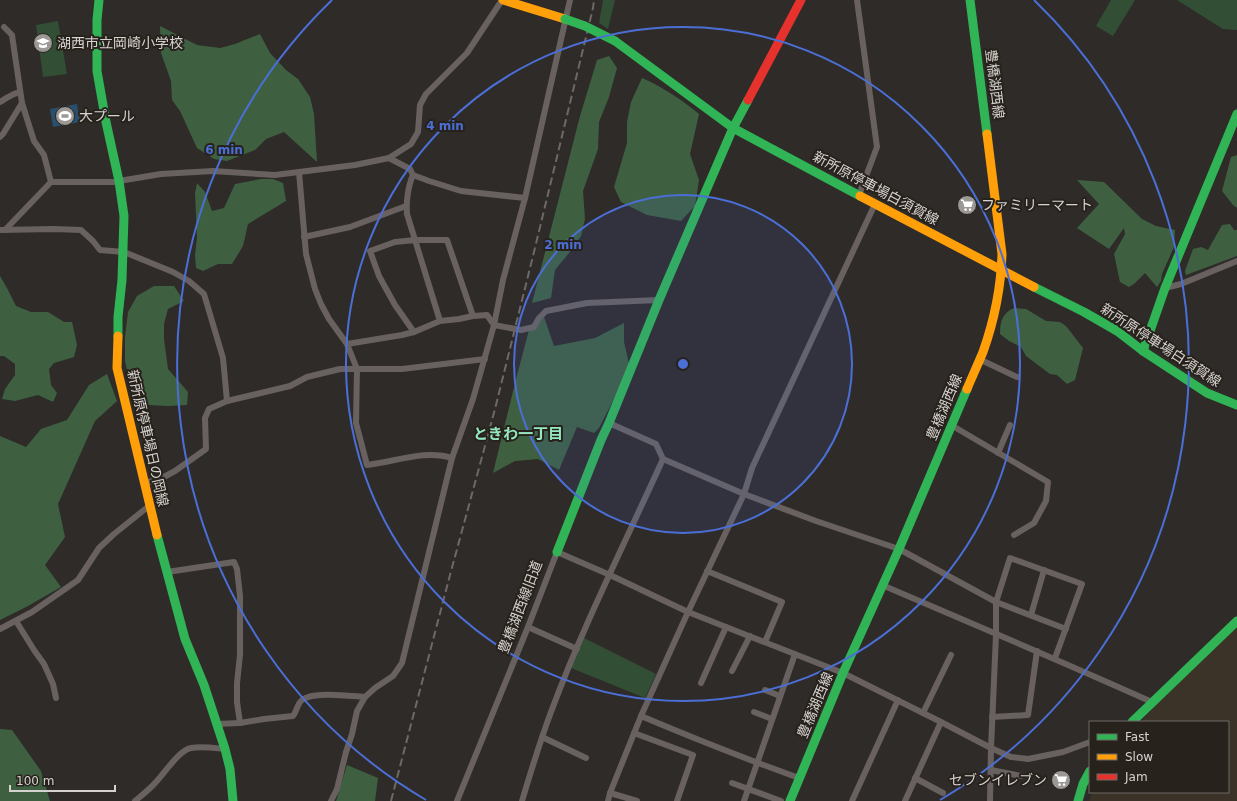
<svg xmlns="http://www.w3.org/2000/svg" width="1237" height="801" viewBox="0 0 1237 801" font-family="'DejaVu Sans','Noto Sans JP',sans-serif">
	<rect width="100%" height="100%" fill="#2e2b29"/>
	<polygon fill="#3b3228" points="1237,625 1237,801 1089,801 1092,792 1228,792 1228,722 1141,722 1155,706"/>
	<g fill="#324e35">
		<polygon points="603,0 615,0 608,29 599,23"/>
		<polygon points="1111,0 1135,0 1113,36 1096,26"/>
		<polygon points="1177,0 1237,0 1237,30 1223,29"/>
		<polygon points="58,21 67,74 43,77 36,25"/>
		<polygon points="584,638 656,674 645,698 571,668"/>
	</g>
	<g fill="#3e6041">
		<polygon points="160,26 197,45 220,48 235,44 260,34 270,53 286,70 298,79 310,97 314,114 317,162 284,132 266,139 255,150 227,161 214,159 197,148 180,111 172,100 171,81 161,53"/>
		<polygon points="609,56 617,68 609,97 599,122 598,149 583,191 585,219 581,236 569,253 555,270 551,298 532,303 580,116 597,60"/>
		<path d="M642 78C663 87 682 100 699 114L690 154 699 180 695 206 681 221 647 215 621 202 614 187 627 143V122L631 102Z"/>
		<polygon points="1237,155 1237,208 1233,205 1222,191 1231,157"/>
		<polygon points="261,179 273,179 283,183 286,201 248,224 243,246 232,264 218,264 203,271 196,268 195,255 197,237 195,193 197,183 205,192 212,211 224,208 235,184"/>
		<polygon points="1077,180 1104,182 1142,219 1156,226 1175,230 1174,247 1162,274 1161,281 1157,287 1145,273 1134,284 1129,287 1120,282 1114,254 1125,234 1124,228 1109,249 1077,228 1099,204"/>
		<polygon points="1230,224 1234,230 1237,230 1237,256 1186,275 1185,271 1193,249 1201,247 1208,250 1222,225"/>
		<polygon points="0,276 7,288 16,306 31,312 48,312 64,322 72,322 77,345 74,357 54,363 49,369 51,385 57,393 53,402 38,395 15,401 2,399 5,389 15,375 15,364 4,356 0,356"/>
		<polygon points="154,286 174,286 184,301 168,309 164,324 164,339 168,369 188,392 187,405 168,406 149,405 134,398 125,361 125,337 128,312 137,296"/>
		<path d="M1014 308 1026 309 1046 321 1060 322 1066 326 1083 348 1075 380 1067 384 1057 375 1050 374 1026 356 1021 347 1009 341 1000 334C1000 322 1002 313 1014 308Z"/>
		<polygon points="543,314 554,346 595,338 624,323 624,342 630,368 599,428 594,433 577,427 559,470 538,459 515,461 493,473 515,383 529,330"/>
		<polygon points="107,374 117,401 95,421 58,504 65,537 45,565 61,587 28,606 0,620 0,436 26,447 41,429 67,420 89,385"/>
		<polygon points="0,729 12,730 41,771 50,801 0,801"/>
		<polygon points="347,765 378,778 375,801 336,801"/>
	</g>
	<polygon fill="#2a4f6d" points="77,104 80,122 53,127 50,109"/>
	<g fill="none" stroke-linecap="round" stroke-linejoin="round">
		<g stroke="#68615f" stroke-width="6">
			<polyline points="857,0 877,147 859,195"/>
			<path d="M0 102C8 98 10 94 20 92"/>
			<polyline points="22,103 34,141 44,155 51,182 119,182"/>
			<polyline points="0,137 3,134 22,103 12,35 4,27"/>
			<polyline points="389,158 410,169 413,175 429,181 461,191 525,198"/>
			<path d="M299 172 306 254 315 289 321 304 329 319 347 344 357 369 356 423 367 465C395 462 425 449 452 458"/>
			<path d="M413 175C408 186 406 202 407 214L440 321"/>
			<polyline points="119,181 161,174 213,171 275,175 355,165 389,158 411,144 418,132 420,105 426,94 467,53 502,0"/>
			<polyline points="0,230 54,229 81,230 93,241 100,250 124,252 173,272 189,281 204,294 223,358 227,401"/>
			<polyline points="5,230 51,182"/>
			<polyline points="304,237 350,227 406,206"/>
			<polyline points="1165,288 1181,284 1237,261"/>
			<polyline points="534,327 539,318 546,311 587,303 659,300"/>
			<polyline points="414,332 395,305 379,276 370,251 395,242 415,240 447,240 473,316"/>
			<polyline points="347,344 402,335 414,332 440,321 459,319 473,316 487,315 494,325"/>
			<polyline points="979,359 1017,377"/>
			<polyline points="609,423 656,444 663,459 744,494 816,521 899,549 996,602 1066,629"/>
			<polyline points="951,425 1048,482 1046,501 1034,523 1014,535"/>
			<polyline points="998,453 1010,425"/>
			<polyline points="145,483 160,479 175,471 206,449 205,418 209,409 227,401 290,386 307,377 340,369 402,369 485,359"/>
			<polyline points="707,571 782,602 765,642"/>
			<polyline points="167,572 234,562 237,569 240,596 240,655 237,683 237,702 240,723"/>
			<path d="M882 585C973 624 1063 662 1152 702"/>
			<polyline points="1031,615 1044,570"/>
			<polyline points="16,621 34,650 44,664 53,684 56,698"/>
			<polyline points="528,627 577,649"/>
			<polyline points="0,629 32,612 78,580 99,548 114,534 149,506"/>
			<polyline points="732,671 750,636"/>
			<polyline points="701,683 726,627"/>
			<polyline points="765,690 780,696"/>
			<polyline points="754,712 772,719"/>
			<polyline points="923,713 951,655"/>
			<path d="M641 716C693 738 746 759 799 778"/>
			<polyline points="992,717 1028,715 1037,651"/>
			<path d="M217 724 240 723 264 719 293 716C297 711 297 704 302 700 313 691 350 696 365 697"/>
			<polyline points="634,733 693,755 677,801"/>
			<polyline points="542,737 586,758"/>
			<polyline points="991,770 1021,776"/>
			<polyline points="915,778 943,793"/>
			<polyline points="732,783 781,801"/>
			<polyline points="610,793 637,801"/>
			<path d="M135 801C142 795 150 789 156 782 164 774 179 750 191 748 202 746 214 748 225 749"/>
			<polyline points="331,801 337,789 346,752 352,734 357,711 365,697 375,688 393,676 402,663 452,458 473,399 494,325 503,280 525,198 570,0"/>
			<polyline points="457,801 528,627 557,552 610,575 688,612 843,673 941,722 991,748 1011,757 1028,759 1063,752 1090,742"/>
			<path d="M522 801C531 771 540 741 551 712 583 626 625 543 663 459"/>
			<polyline points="608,801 610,793 641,716 688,612 744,494 752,468 875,204"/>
			<polyline points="744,801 795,654"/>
			<polyline points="852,801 898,700"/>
			<polyline points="905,801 941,722"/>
			<polyline points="990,801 991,748 996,635 996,602 1010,558 1082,584 1055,658"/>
		</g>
		<g stroke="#30b455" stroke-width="9">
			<polyline points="99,0 97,20 97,71 106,122 119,181 124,216 122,280 118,317 118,336"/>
			<polyline points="970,0 987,134"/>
			<polyline points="615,41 733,128 860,196"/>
			<polyline points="1034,287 1084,312 1117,331 1143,351 1207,393 1237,405"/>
			<polyline points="1143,351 1165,288 1237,114"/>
			<polyline points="157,535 185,639 204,685 225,749 230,769 233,801"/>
			<polyline points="557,552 601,440 609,423 659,300 733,128 748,100"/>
			<polyline points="1132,722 1237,621"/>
			<polyline points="790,801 843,673 899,549 967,389"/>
			<polyline points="1078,801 1083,784 1090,771"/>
		</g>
		<g stroke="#ff9f0a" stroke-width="9">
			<polyline points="503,0 565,19"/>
			<polyline points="860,196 1034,287"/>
			<polyline points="118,336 117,368 157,535"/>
			<path d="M967 389C972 377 978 364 983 352 994 321 1001 287 1002 254L987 134"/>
		</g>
		<polyline stroke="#e5322d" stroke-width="9" points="748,100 801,0"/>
		<polyline stroke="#6e6867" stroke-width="2" stroke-dasharray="8 4" stroke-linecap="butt" points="391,801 450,575 495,409 533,256 593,8 594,0"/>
		<polyline stroke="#68615f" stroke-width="6" points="494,325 521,330 534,327"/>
		<polyline stroke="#30b455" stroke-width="9" points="565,19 585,26 615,41"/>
	</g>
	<circle cx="683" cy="364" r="169" fill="#4b6fd6" fill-opacity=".12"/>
	<g fill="none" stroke="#4b6fd6" stroke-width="2">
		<circle cx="683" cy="364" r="169"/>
		<circle cx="683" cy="364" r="337"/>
		<path d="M426 800A506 506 0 0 1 332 0M1034 0A506 506 0 0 1 940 800"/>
	</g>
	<defs>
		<symbol id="school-disc" viewBox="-11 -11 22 22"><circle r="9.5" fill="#9b9895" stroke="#27221c"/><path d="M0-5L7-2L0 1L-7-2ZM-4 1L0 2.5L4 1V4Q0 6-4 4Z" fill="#fff"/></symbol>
		<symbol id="stadium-disc" viewBox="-11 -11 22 22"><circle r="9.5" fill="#9b9895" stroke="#27221c"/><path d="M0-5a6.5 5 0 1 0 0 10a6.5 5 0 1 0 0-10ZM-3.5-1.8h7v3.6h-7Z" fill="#fff"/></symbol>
		<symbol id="supermarket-disc" viewBox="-11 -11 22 22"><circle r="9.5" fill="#9b9895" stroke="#27221c"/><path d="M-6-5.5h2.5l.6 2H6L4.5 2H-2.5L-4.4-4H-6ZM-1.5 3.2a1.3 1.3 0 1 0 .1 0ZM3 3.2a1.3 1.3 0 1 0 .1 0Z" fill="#fff"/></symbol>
	</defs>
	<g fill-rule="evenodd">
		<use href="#school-disc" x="32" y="32" width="22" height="22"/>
		<use href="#stadium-disc" x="54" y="105" width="22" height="22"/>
		<use href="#supermarket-disc" x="956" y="194" width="22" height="22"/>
		<use href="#supermarket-disc" x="1050" y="769" width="22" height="22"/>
	</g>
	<g text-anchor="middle" stroke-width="4" stroke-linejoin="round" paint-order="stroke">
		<g font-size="14" fill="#d6d2cf" stroke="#27221c" text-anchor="start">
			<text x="57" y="48">湖西市立岡崎小学校</text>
			<text x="79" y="121">大プール</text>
			<text x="981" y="210">ファミリーマート</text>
			<text x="1047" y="785" text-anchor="end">セブンイレブン</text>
		</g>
		<g font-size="14" fill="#d6d2cf" stroke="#27221c">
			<text transform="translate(995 84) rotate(83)" y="5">豊橋湖西線</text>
			<text transform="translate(876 188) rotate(28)" y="5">新所原停車場白須賀線</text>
			<text transform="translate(1161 345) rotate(33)" y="5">新所原停車場白須賀線</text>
			<text transform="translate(944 407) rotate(-67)" y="5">豊橋湖西線</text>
			<text transform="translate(148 438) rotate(77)" y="5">新所原停車場日の岡線</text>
			<text transform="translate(520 607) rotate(-69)" y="5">豊橋湖西線旧道</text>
			<text transform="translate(815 705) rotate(-67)" y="5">豊橋湖西線</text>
		</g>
		<g font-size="15" font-weight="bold" fill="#94e8bf" stroke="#27221c">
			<text x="518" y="439">ときわ一丁目</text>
		</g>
	</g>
	<circle cx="683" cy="364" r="6" fill="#4b6fd6" stroke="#27221c" stroke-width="2"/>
	<g font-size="12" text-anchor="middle" font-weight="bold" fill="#4b6fd6" stroke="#27221c" stroke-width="4" stroke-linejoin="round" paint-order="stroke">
		<text x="445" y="130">4 min</text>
		<text x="224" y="154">6 min</text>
		<text x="563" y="249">2 min</text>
	</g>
	<rect x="1089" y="721" width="140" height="72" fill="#27221c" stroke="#6d6864"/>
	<rect x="1097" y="734" width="20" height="6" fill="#30b455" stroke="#6d6864"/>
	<text x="1125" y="741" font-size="12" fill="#d6d2cf">Fast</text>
	<rect x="1097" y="754" width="20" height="6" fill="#ff9f0a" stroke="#6d6864"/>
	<text x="1125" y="761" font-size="12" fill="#d6d2cf">Slow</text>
	<rect x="1097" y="774" width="20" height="6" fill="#e5322d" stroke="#6d6864"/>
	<text x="1125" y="781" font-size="12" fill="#d6d2cf">Jam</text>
	<path d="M10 785v6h105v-6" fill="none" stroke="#d6d2cf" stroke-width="2"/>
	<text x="16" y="785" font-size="12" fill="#d6d2cf" stroke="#27221c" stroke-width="3" paint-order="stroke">100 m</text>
</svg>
